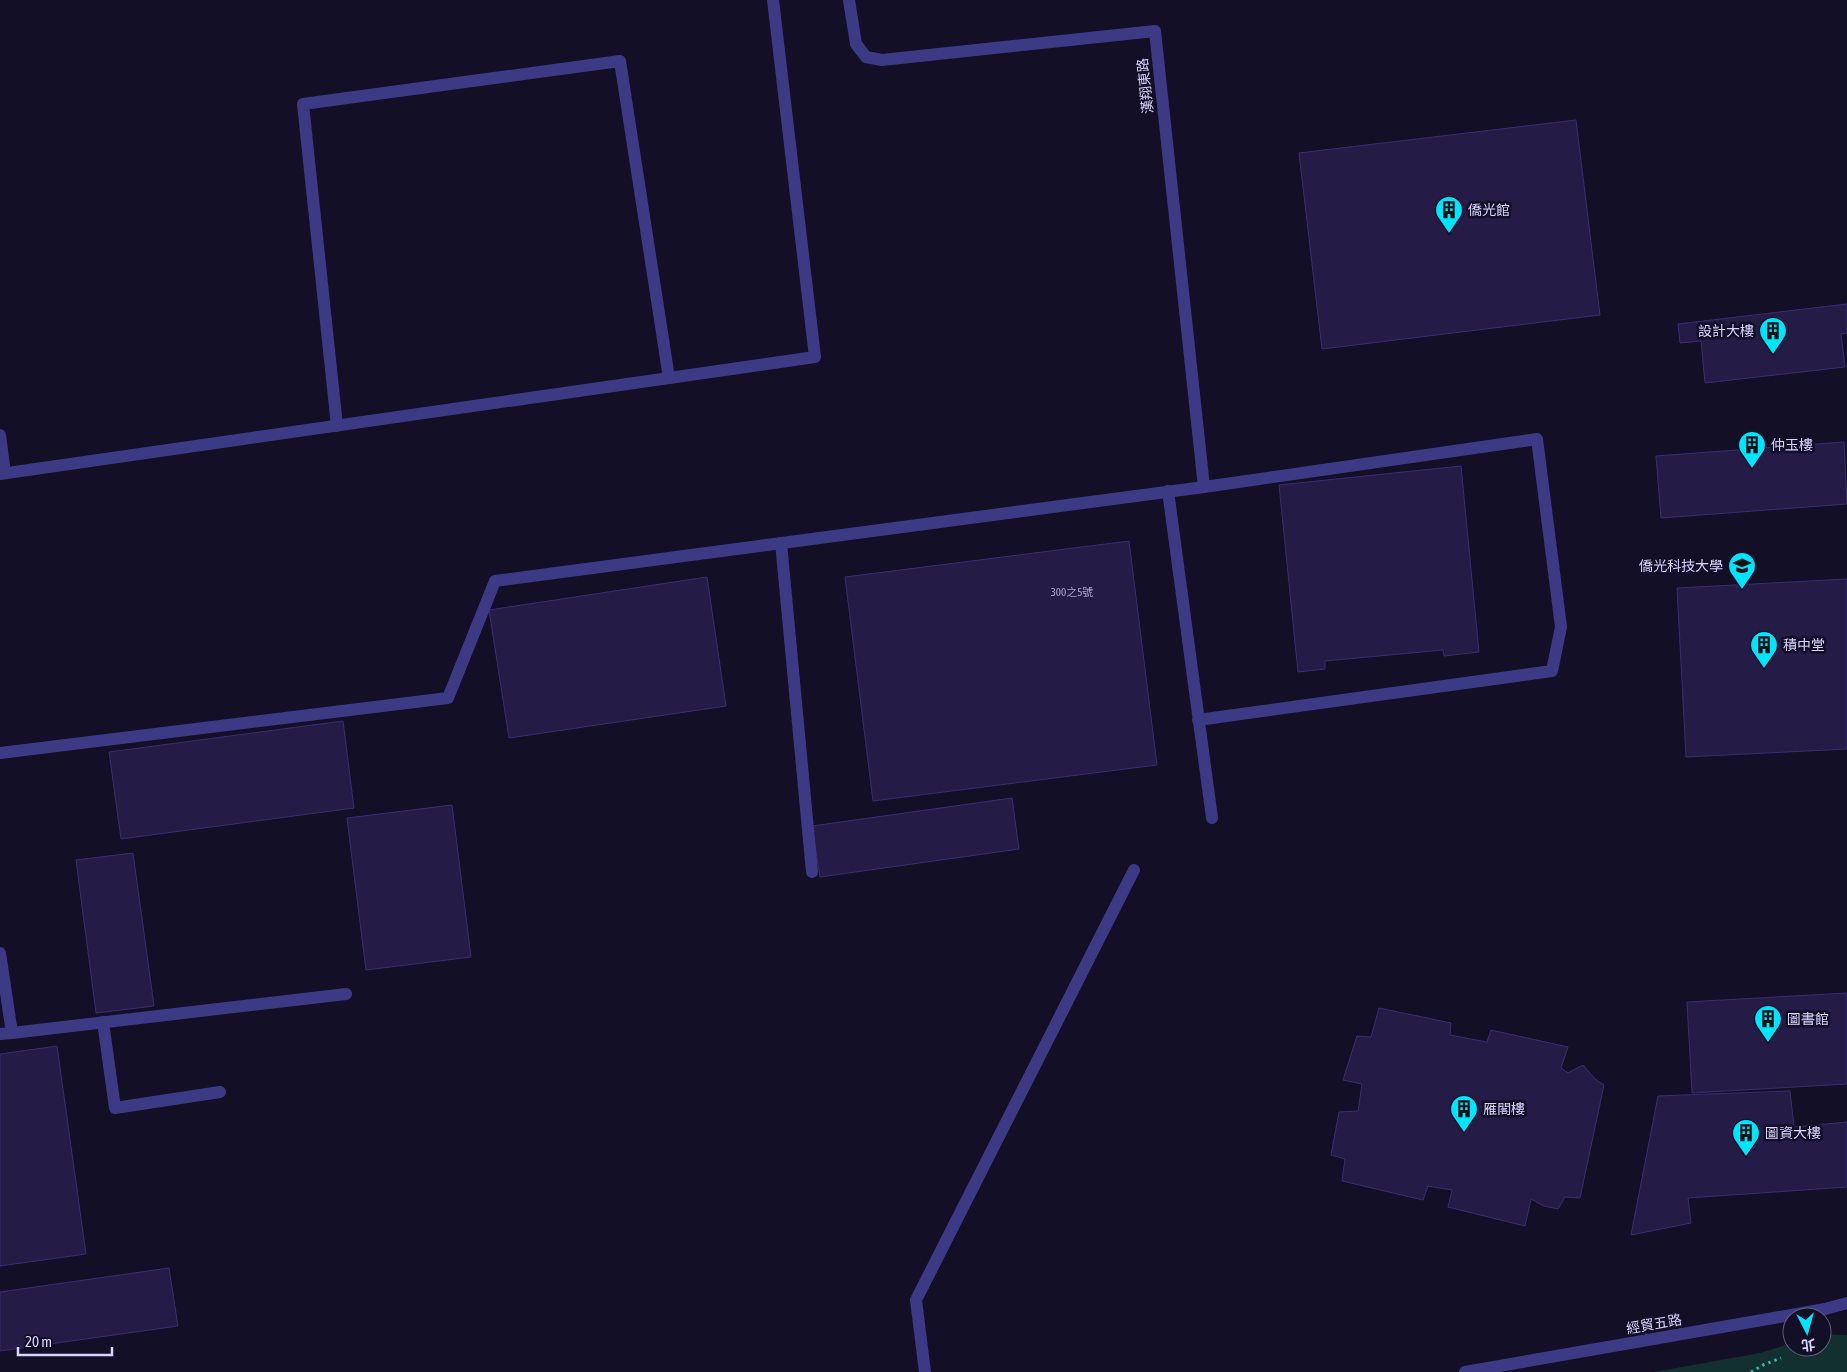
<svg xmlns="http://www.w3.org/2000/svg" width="1847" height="1372" viewBox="0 0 1847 1372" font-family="'Asap Condensed','Noto Sans TC',sans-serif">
	<rect width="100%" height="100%" fill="#130f26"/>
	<polygon fill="#12302f" points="1822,1334 1847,1335 1847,1372 1654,1372 1760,1353 1792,1343 1792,1347 1822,1347"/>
	<g fill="#241b47" stroke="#3b2d73">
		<polygon points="1576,120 1600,315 1322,349 1299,153"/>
		<polygon points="1847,304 1847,333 1841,334 1845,367 1705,383 1701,341 1680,343 1678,324"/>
		<polygon points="1844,442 1847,504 1661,518 1656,456"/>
		<polygon points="1461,466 1479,652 1444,656 1443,650 1325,661 1325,669 1298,672 1279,485"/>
		<polygon points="1129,541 1157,765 873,801 845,577"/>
		<polygon points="707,577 726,706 509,738 489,610"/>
		<polygon points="1847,579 1847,749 1686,757 1677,588"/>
		<polygon points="343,721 354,808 121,839 109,752"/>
		<polygon points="1012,798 1019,849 820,877 812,826"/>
		<polygon points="452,805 471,957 366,970 347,818"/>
		<polygon points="133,853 154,1006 96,1013 76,860"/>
		<polygon points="1847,993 1847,1084 1692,1093 1687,1002"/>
		<polygon points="1379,1008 1451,1023 1450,1035 1487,1042 1491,1030 1568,1047 1561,1068 1568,1073 1583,1065 1595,1079 1604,1085 1580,1198 1565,1197 1558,1209 1544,1206 1531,1199 1525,1226 1448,1207 1452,1190 1428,1186 1423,1200 1342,1181 1345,1159 1331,1155 1339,1112 1358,1111 1362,1084 1343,1080 1357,1036 1371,1037"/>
		<polygon points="57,1046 86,1254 0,1266 0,1054"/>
		<polygon points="1790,1091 1794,1127 1847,1122 1847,1187 1688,1198 1691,1223 1631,1235 1658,1096"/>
		<polygon points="169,1268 178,1326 0,1351 0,1292"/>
	</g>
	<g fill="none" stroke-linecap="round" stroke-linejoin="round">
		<polyline stroke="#2fb8b0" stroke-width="3" stroke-dasharray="2.5 4" stroke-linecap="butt" points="1751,1372 1763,1365 1781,1358"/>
		<g stroke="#3d3a85" stroke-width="12">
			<polyline points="849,0 856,44 866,57 882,60 1155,31 1204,487"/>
			<polyline points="337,426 303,104 620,61 669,378"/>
			<polyline points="0,435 5,473"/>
			<polyline points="0,474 815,357 773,0"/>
			<polyline points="1168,491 1212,818"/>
			<polyline points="781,543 812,872"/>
			<polyline points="0,753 448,698 495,581 1204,487 1537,439 1561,627 1552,671 1198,720"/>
			<polyline points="0,953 12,1033 0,1034"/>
			<polyline points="103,1022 115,1108 220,1092"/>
			<polyline points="12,1033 346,994"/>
			<polyline points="925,1372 916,1300 1134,870"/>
			<polyline points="1465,1372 1825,1309 1847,1303"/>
		</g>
	</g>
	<defs>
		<symbol id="building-pin" viewBox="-11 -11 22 30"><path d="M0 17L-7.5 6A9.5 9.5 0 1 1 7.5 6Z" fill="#00e5ff" stroke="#130f26"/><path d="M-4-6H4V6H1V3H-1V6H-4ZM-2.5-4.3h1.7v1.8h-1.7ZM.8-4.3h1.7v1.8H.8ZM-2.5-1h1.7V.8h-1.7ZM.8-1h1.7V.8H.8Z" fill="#111"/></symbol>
		<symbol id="university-pin" viewBox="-11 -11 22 30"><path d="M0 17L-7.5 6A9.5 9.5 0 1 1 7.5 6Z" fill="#00e5ff" stroke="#130f26"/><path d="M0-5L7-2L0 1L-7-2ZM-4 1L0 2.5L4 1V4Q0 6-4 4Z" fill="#111"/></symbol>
	</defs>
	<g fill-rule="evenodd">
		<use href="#building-pin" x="1433" y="194" width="32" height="43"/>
		<use href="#building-pin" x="1757" y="315" width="32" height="43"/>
		<use href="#building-pin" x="1736" y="429" width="32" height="43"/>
		<use href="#university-pin" x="1726" y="550" width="32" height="43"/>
		<use href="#building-pin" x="1748" y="629" width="32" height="43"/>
		<use href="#building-pin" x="1752" y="1003" width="32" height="43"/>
		<use href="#building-pin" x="1448" y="1093" width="32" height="43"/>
		<use href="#building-pin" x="1730" y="1117" width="32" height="43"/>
	</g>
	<g text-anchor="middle" stroke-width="5" stroke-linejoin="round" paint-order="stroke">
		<g font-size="11" fill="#aca6d1">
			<text x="1072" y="596">300之5號</text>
		</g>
		<g font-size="14" fill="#d9d4ff" stroke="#130f26">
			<text transform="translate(1145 86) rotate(-96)" y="5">漢翔東路</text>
			<text transform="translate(1654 1324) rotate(-10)" y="5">經貿五路</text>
		</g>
		<g font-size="14" fill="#d9d4ff" stroke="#130f26" text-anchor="start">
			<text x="1468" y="215">僑光館</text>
			<text x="1754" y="336" text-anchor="end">設計大樓</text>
			<text x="1771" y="450">仲玉樓</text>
			<text x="1723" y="571" text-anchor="end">僑光科技大學</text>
			<text x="1783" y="650">積中堂</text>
			<text x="1787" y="1024">圖書館</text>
			<text x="1483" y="1114">雁閣樓</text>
			<text x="1765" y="1138">圖資大樓</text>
		</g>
	</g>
	<g transform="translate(1807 1332) rotate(174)"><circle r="24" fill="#130f26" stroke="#625e7d"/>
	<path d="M0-4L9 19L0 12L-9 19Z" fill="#00e5ff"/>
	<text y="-8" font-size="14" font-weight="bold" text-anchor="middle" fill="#d9d4ff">北</text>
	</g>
	<path d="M18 1347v8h94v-8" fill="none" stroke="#d9d4ff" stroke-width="2.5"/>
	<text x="25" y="1347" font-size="15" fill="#d9d4ff" stroke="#130f26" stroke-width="4" paint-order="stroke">20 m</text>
</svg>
